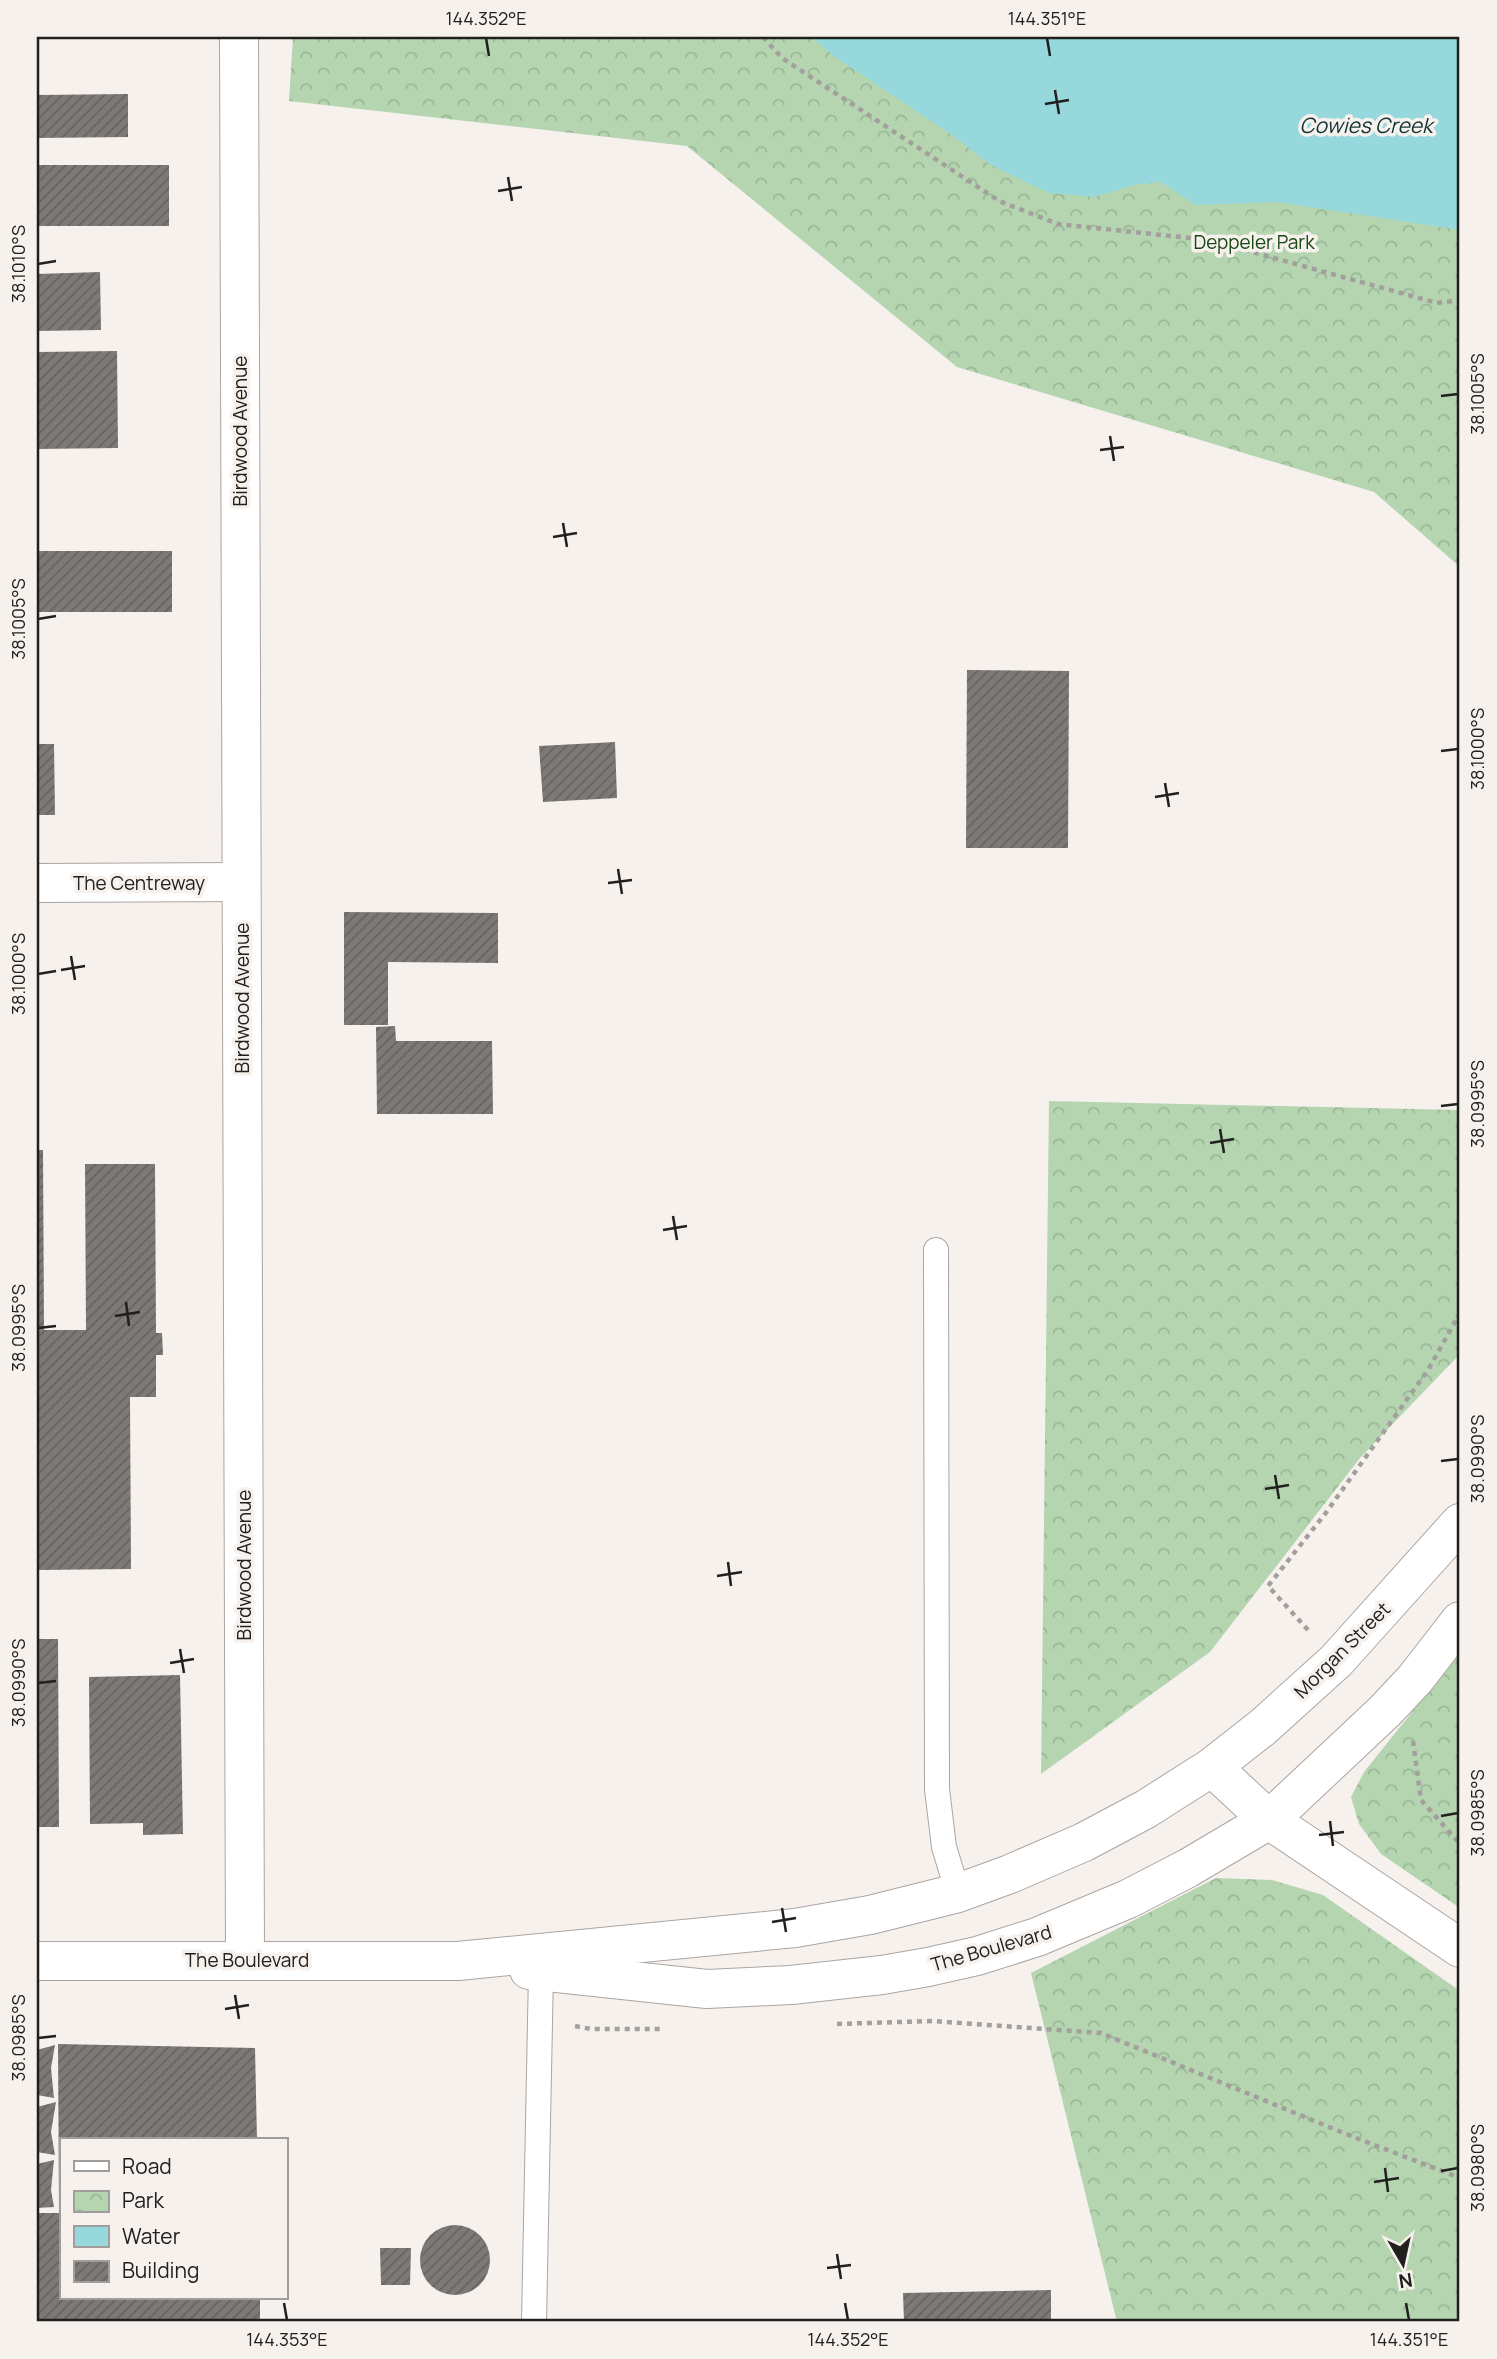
<svg xmlns="http://www.w3.org/2000/svg" width="1497" height="2359" viewBox="0 0 1497 2359" font-family="Manrope,sans-serif">
	<defs>
		<pattern id="park-crowns" width="20" height="18" patternUnits="userSpaceOnUse" patternTransform="scale(1.75)"><rect width="20" height="18" fill="#b4d5b0"/><path d="M2 6a3 3 0 1 1 6 0M12 15a3 3 0 1 1 6 0" fill="none" stroke="#9ab797"/></pattern>
		<pattern id="building-hatch" width="6" height="6" patternUnits="userSpaceOnUse" patternTransform="scale(1.75)"><rect width="6" height="6" fill="#7d7976"/><path d="M-1 1l2-2M0 6l6-6M5 7l2-2" fill="none" stroke="#666360"/></pattern>
	</defs>
	<rect width="100%" height="100%" fill="#f6f1ed"/>
	<g fill="url(#park-crowns)">
		<polygon points="293,37 1460,37 1460,567 1374,492 957,367 687,146 289,101"/>
		<polygon points="1049,1101 1460,1110 1460,1354 1360,1458 1210,1652 1041,1774"/>
		<polygon points="1460,1652 1460,1908 1381,1854 1359,1824 1351,1797 1364,1772"/>
		<polygon points="1216,1878 1272,1880 1323,1895 1460,1991 1460,2322 1117,2322 1031,1973"/>
	</g>
	<polygon fill="#96d8db" points="811,37 1460,37 1460,230 1277,202 1195,205 1161,182 1134,185 1095,197 1049,193 991,165 952,135 834,56"/>
	<g fill="url(#building-hatch)">
		<polygon points="128,94 128,137 37,138 37,95"/>
		<rect x="37" y="165" width="132" height="61"/>
		<polygon points="100,272 101,330 37,331 37,274"/>
		<polygon points="117,351 118,448 37,449 37,352"/>
		<rect x="37" y="551" width="135" height="61"/>
		<polygon points="967,670 1069,671 1068,848 966,848"/>
		<polygon points="615,742 617,798 543,802 539,746"/>
		<polygon points="37,744 54,744 55,815 37,815"/>
		<polygon points="344,912 498,913 498,963 388,962 388,1025 344,1025"/>
		<polygon points="395,1026 396,1041 492,1041 493,1114 377,1114 376,1027"/>
		<polygon points="37,1150 43,1150 44,1330 86,1330 85,1164 155,1164 156,1333 162,1333 163,1355 156,1355 156,1397 130,1397 131,1569 37,1570"/>
		<polygon points="37,1639 58,1639 59,1827 37,1827"/>
		<polygon points="180,1675 183,1834 143,1835 143,1823 90,1824 89,1677"/>
		<polygon points="58,2044 255,2048 257,2140 61,2140 61,2298 260,2298 260,2322 37,2322 37,2213 59,2213"/>
		<polygon points="55,2045 51,2068 54,2098 37,2095 37,2050"/>
		<polygon points="56,2102 51,2132 55,2155 37,2152 37,2107"/>
		<polygon points="54,2160 51,2190 54,2207 37,2208 37,2164"/>
		<circle cx="455" cy="2260" r="35"/>
		<polygon points="380,2248 411,2248 410,2285 381,2285"/>
		<polygon points="1051,2290 1051,2322 904,2322 903,2293"/>
	</g>
	<g fill="none" stroke-linecap="round" stroke-linejoin="round">
		<defs>
			<g id="lane">
				<polyline points="936,1250 937,1789 944,1847 958,1893"/>
				<polyline points="534,2322 541,1972"/>
			</g>
			<g id="street">
				<polyline points="239,37 245,1959"/>
				<polyline points="37,883 241,882"/>
			</g>
			<g id="secondary">
				<polyline points="1212,1767 1269,1820 1460,1948"/>
				<polyline points="37,1961 458,1961 795,1928 870,1915 958,1893 1010,1874 1084,1842 1146,1809 1212,1767 1263,1727 1336,1661 1460,1523"/>
				<polyline points="529,1970 707,1989 791,1985 882,1975 928,1967 977,1956 1037,1937 1128,1899 1188,1868 1269,1820 1385,1711 1415,1679 1460,1621"/>
			</g>
		</defs>
		<use href="#lane" stroke="#aaa5a2" stroke-width="26"/>
		<use href="#street" stroke="#aaa5a2" stroke-width="40"/>
		<use href="#secondary" stroke="#aaa5a2" stroke-width="40"/>
		<g stroke="#a39f9c" stroke-width="4.5" stroke-dasharray="5 5" stroke-linecap="butt">
			<polyline points="763,37 782,58 999,201 1058,224 1209,240 1437,303 1460,300"/>
			<polyline points="1308,1630 1268,1586 1325,1514 1428,1370 1460,1313"/>
			<polyline points="1413,1741 1421,1800 1460,1844"/>
			<polyline points="837,2024 932,2021 1101,2033 1346,2134 1460,2178"/>
			<polyline points="575,2026 591,2029 664,2029"/>
		</g>
		<use href="#lane" stroke="#fff" stroke-width="24"/>
		<use href="#street" stroke="#fff" stroke-width="38"/>
		<use href="#secondary" stroke="#fff" stroke-width="38"/>
	</g>
	<path fill="none" stroke="#21201e" stroke-width="2.5" d="M486 38 489 56M1047 38 1050 56M1055 90 1059 114M1045 104 1069 100M508 177 512 201M498 191 522 187M38 264 56 261M1441 396 1458 394M1110 436 1114 461M1100 450 1124 447M563 523 567 547M553 537 577 533M38 619 56 616M1441 751 1458 749M1165 783 1169 807M1155 797 1179 793M618 869 622 894M608 883 632 880M71 956 75 980M61 970 85 966M38 974 56 971M1441 1106 1458 1104M1220 1129 1224 1153M1210 1143 1234 1139M673 1216 677 1240M663 1230 687 1226M126 1302 129 1326M115 1316 140 1312M38 1328 56 1326M1441 1461 1458 1459M1275 1475 1279 1499M1265 1489 1289 1485M728 1562 731 1586M717 1576 742 1572M180 1649 184 1673M170 1663 194 1659M38 1683 56 1681M1441 1816 1458 1813M1330 1821 1333 1846M1319 1835 1344 1832M782 1908 786 1932M772 1922 796 1918M235 1995 239 2019M225 2009 249 2005M38 2038 56 2036M1385 2168 1388 2192M1441 2171 1458 2168M1374 2182 1399 2178M837 2254 841 2279M827 2268 851 2265M284 2303 287 2320M845 2303 848 2320M1406 2303 1409 2320"/>
	<g text-anchor="middle" stroke-width="7" stroke-linejoin="round" paint-order="stroke">
		<g font-size="19" fill="#184915" stroke="#f6f1ed">
			<text x="1254" y="249">Deppeler Park</text>
		</g>
		<g font-size="19" fill="#21201e" stroke="#f6f1ed">
			<text transform="translate(240 431) rotate(-90)" y="7">Birdwood Avenue</text>
			<text x="139" y="890">The Centreway</text>
			<text transform="translate(242 998) rotate(-90)" y="7">Birdwood Avenue</text>
			<text transform="translate(244 1565) rotate(-90)" y="7">Birdwood Avenue</text>
			<text transform="translate(1342 1650) rotate(-45)" y="7">Morgan Street</text>
			<text transform="translate(991 1948) rotate(-16)" y="7">The Boulevard</text>
			<text x="247" y="1967">The Boulevard</text>
		</g>
		<g font-size="21" font-style="italic" fill="#123435" stroke="#f6f1ed">
			<text x="1366" y="133">Cowies Creek</text>
		</g>
	</g>
	<rect width="1497" height="2359" fill="none" stroke="#f6f1ed" stroke-width="77"/>
	<rect x="60" y="2138" width="228" height="161" fill="#f6f1ed" stroke="#a19d9a" stroke-width="2"/>
	<rect x="74" y="2161" width="35" height="10" fill="#ffffff" stroke="#a19d9a" stroke-width="2"/>
	<text x="122" y="2174" font-size="21" fill="#21201e">Road</text>
	<rect x="74" y="2191" width="35" height="21" fill="url(#park-crowns)" stroke="#a19d9a" stroke-width="2"/>
	<text x="122" y="2208" font-size="21" fill="#21201e">Park</text>
	<rect x="74" y="2226" width="35" height="21" fill="#96d8db" stroke="#a19d9a" stroke-width="2"/>
	<text x="122" y="2244" font-size="21" fill="#21201e">Water</text>
	<rect x="74" y="2261" width="35" height="21" fill="url(#building-hatch)" stroke="#a19d9a" stroke-width="2"/>
	<text x="122" y="2278" font-size="21" fill="#21201e">Building</text>
	<g transform="translate(1403 2264) rotate(171)" stroke="#f6f1ed" stroke-width="5" paint-order="stroke">
	<path d="M0-5L12 26L0 18L-12 26Z" fill="#21201e"/>
	<text y="-10" font-size="19" font-weight="bold" text-anchor="middle" fill="#21201e">N</text>
	</g>
	<rect x="38" y="38" width="1420" height="2282" fill="none" stroke="#21201e" stroke-width="2.5"/>
	<g font-size="18" text-anchor="middle" fill="#21201e">
		<text x="486" y="25">144.352°E</text>
		<text x="1047" y="25">144.351°E</text>
		<text transform="translate(19 264) rotate(-90)" y="6">38.1010°S</text>
		<text transform="translate(1478 394) rotate(-90)" y="6">38.1005°S</text>
		<text transform="translate(19 619) rotate(-90)" y="6">38.1005°S</text>
		<text transform="translate(1478 749) rotate(-90)" y="6">38.1000°S</text>
		<text transform="translate(19 974) rotate(-90)" y="6">38.1000°S</text>
		<text transform="translate(1478 1104) rotate(-90)" y="6">38.0995°S</text>
		<text transform="translate(19 1328) rotate(-90)" y="6">38.0995°S</text>
		<text transform="translate(1478 1459) rotate(-90)" y="6">38.0990°S</text>
		<text transform="translate(19 1683) rotate(-90)" y="6">38.0990°S</text>
		<text transform="translate(1478 1813) rotate(-90)" y="6">38.0985°S</text>
		<text transform="translate(19 2038) rotate(-90)" y="6">38.0985°S</text>
		<text transform="translate(1478 2168) rotate(-90)" y="6">38.0980°S</text>
		<text x="287" y="2346">144.353°E</text>
		<text x="848" y="2346">144.352°E</text>
		<text x="1409" y="2346">144.351°E</text>
	</g>
</svg>
